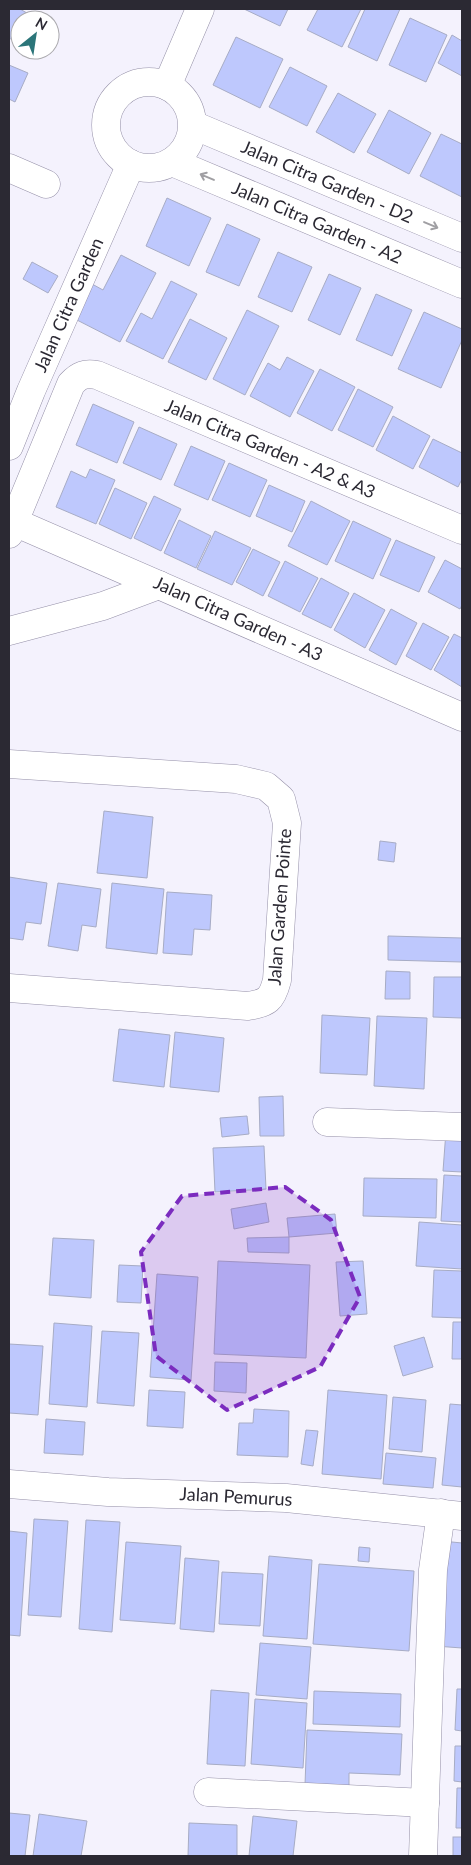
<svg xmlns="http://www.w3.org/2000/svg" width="471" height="1865" viewBox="0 0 471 1865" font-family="Lato,sans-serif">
	<rect width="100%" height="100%" fill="#f4f2fd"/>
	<g fill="#bec8fd" stroke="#a7acc5">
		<polygon points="10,9 20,9 39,20 20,20 20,44 9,38 9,12"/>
		<polygon points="244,9 288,9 280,26"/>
		<polygon points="318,9 361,9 342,47 307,30"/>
		<polygon points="365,9 400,9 377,61 348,47"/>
		<polygon points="410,18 447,35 426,82 389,65"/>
		<polygon points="452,35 462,41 462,76 438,63"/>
		<polygon points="236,37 283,59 260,108 213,85"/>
		<polygon points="9,65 28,73 15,102 9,99"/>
		<polygon points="290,67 327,86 307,126 269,107"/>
		<polygon points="338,93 376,114 354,153 316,132"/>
		<polygon points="389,110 431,133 409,174 367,152"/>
		<polygon points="441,134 462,144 462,197 420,176"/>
		<polygon points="167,198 211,218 189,266 146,246"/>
		<polygon points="227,224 260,239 239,286 206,272"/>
		<polygon points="278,252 312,267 292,312 258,297"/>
		<polygon points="121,255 156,273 120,342 75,319 92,284 103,290"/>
		<polygon points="32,262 58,276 48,293 23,279"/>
		<polygon points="329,274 361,288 340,335 308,320"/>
		<polygon points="171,281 197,294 163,359 126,341 141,313 152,319"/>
		<polygon points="376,294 412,310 392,356 356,340"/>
		<polygon points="247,310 279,326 245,395 213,379"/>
		<polygon points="424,312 462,329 462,340 441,388 398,369"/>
		<polygon points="190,319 227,338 206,380 168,362"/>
		<polygon points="287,357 314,371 290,417 250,396 268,363 280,370"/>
		<polygon points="320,369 355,387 332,431 297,413"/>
		<polygon points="358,389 393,407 373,447 338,430"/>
		<polygon points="93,404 134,422 117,463 76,445"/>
		<polygon points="393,416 430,436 413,469 376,450"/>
		<polygon points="139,427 177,444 161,480 123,463"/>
		<polygon points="433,439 462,453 462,479 458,487 419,467"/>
		<polygon points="191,446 225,461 208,500 174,485"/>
		<polygon points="229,463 267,480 250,517 212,500"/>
		<polygon points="90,469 115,480 96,524 56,507 71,471 86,478"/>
		<polygon points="269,485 305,501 292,532 256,516"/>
		<polygon points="115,488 147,503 131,539 99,524"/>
		<polygon points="154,496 181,509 161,551 134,538"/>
		<polygon points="311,501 350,521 327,565 288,546"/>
		<polygon points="179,520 211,536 196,568 164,553"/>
		<polygon points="353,521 391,539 373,579 335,561"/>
		<polygon points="215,531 251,548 232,585 197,569"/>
		<polygon points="396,540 435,557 419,592 380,575"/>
		<polygon points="253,549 280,562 263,596 236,582"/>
		<polygon points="445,560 462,569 462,605 460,609 428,592"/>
		<polygon points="285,561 318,578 300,612 268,596"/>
		<polygon points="321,578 349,593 331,628 302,614"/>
		<polygon points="354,593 385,610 365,648 334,630"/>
		<polygon points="391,609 417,623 396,665 369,650"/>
		<polygon points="423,623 449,637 431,670 406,656"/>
		<polygon points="454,634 462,638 462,687 434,670"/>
		<polygon points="104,811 153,817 147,878 97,873"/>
		<polygon points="380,841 396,843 394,862 378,860"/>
		<polygon points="9,877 47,883 41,924 26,922 23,940 9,938"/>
		<polygon points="58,883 101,889 96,927 82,925 78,951 48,946"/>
		<polygon points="112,883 164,889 157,954 106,948"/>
		<polygon points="167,892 212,895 210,930 194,929 192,955 163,953"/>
		<polygon points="388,936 462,938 462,962 388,960"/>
		<polygon points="386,971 410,972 410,999 385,999"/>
		<polygon points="434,977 462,977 462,1018 433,1017"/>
		<polygon points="322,1015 370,1018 367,1075 320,1073"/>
		<polygon points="377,1016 427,1018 424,1089 374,1086"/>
		<polygon points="119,1029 170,1035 164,1087 113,1081"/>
		<polygon points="175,1032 224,1038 219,1092 170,1087"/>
		<polygon points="283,1096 284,1136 260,1136 259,1097"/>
		<polygon points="247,1116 249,1134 222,1137 220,1118"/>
		<polygon points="446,1131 462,1132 462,1172 443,1171"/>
		<polygon points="264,1146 266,1189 215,1192 213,1148"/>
		<polygon points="444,1175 462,1176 462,1222 441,1221"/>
		<polygon points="364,1178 437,1179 436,1218 363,1216"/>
		<polygon points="266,1203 269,1222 234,1229 231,1209"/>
		<polygon points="335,1214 337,1233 289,1237 287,1218"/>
		<polygon points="419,1222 462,1225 462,1269 416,1266"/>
		<polygon points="289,1237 289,1253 248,1252 247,1238"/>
		<polygon points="53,1238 94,1240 91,1298 49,1295"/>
		<polygon points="218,1261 310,1265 306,1358 214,1354"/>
		<polygon points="363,1261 367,1314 340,1316 336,1262"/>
		<polygon points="119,1265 143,1266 141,1303 117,1302"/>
		<polygon points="434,1270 462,1271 462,1318 432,1317"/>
		<polygon points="157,1274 198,1277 191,1380 150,1377"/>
		<polygon points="453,1322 462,1322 462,1359 452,1359"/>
		<polygon points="54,1323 92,1326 87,1407 49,1404"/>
		<polygon points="102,1331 139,1333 134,1406 97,1403"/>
		<polygon points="424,1337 433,1367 403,1376 394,1346"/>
		<polygon points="9,1344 43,1346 38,1415 9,1413"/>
		<polygon points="215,1362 247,1363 246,1393 214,1391"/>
		<polygon points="149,1390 185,1392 183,1428 147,1426"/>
		<polygon points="328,1390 387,1395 381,1479 322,1474"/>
		<polygon points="393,1397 426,1400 422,1452 389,1449"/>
		<polygon points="450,1404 462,1405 462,1487 442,1485"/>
		<polygon points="254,1409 289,1411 288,1457 237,1455 239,1423 253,1423"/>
		<polygon points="46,1419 85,1422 83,1455 44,1453"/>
		<polygon points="306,1430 318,1431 313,1466 301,1464"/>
		<polygon points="386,1453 436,1458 433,1488 383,1484"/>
		<polygon points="34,1519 68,1521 61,1617 28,1615"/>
		<polygon points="86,1520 120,1522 112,1632 79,1629"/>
		<polygon points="9,1531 27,1533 20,1636 9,1635"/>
		<polygon points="442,1541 462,1543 462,1648 435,1646"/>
		<polygon points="126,1542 181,1546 175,1624 120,1620"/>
		<polygon points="359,1547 370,1548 369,1562 358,1561"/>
		<polygon points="269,1556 312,1560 307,1639 263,1636"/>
		<polygon points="185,1558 219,1561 214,1632 180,1629"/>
		<polygon points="319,1564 414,1571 409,1651 313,1644"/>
		<polygon points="222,1572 263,1574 260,1626 219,1624"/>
		<polygon points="260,1643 311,1647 307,1699 256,1695"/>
		<polygon points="457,1689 462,1689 462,1731 455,1730"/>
		<polygon points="211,1690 249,1693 245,1766 207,1764"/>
		<polygon points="314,1691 401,1694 400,1727 313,1724"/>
		<polygon points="255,1699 307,1703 303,1768 251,1764"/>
		<polygon points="307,1730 402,1734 400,1775 349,1773 349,1788 305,1785"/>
		<polygon points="455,1746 462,1746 462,1782 454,1781"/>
		<polygon points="457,1788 462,1788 462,1828 456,1828"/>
		<polygon points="9,1813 30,1815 25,1856 9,1856"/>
		<polygon points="39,1814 87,1821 81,1856 33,1856"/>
		<polygon points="253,1816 297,1821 293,1856 249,1856"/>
		<polygon points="189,1823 237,1825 237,1856 188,1856"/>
		<rect x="453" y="1837" width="9" height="19"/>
	</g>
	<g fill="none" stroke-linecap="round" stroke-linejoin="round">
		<defs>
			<g id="street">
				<circle cx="149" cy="125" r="43"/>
				<polyline points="167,86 200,9"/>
				<polyline points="193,125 462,238"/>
				<polyline points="172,162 462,284"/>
				<polyline points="9,168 46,184"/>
				<polyline points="9,446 31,391 131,164"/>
				<polyline points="14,522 462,717"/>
				<path d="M9 534 71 384C79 375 85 373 97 375L462 530"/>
				<polyline points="9,631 103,606 159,585"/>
				<path d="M9 764 236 779 266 786 281 799 287 823 277 980C272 1000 267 1003 248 1006L9 988"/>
				<polyline points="327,1122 462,1127"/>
				<polyline points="208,1792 425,1803"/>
				<polyline points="423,1856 433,1570 441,1513"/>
			</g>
			<polyline id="secondary" points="9,1484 108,1492 286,1498 462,1516"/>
		</defs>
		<use href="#street" stroke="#9590a8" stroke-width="29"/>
		<use href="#secondary" stroke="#9590a8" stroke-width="29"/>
		<use href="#street" stroke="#fff" stroke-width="28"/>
		<use href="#secondary" stroke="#fff" stroke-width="28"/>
	</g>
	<defs><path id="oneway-shaft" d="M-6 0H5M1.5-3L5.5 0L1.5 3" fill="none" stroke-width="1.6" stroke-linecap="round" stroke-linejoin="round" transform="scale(1.25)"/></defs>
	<g stroke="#a09fa3">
		<use href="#oneway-shaft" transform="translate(207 177) rotate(-157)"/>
		<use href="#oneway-shaft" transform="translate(431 225) rotate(23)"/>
	</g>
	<path fill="#7b2cbf" fill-opacity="0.2" stroke="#7b2cbf" stroke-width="4" stroke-dasharray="10 6" stroke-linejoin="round" d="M285 1187 331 1220 360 1297 320 1367 227 1410 156 1356 141 1252 182 1196Z"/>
	<g text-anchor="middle" stroke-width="4.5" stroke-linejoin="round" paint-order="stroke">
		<g font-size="18" fill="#2b2933" stroke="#fff">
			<text transform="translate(327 182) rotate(23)" y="6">Jalan Citra Garden - D2</text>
			<text transform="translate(317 223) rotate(23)" y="6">Jalan Citra Garden - A2</text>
			<text transform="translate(69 305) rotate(-66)" y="6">Jalan Citra Garden</text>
			<text transform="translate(270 449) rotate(23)" y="6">Jalan Citra Garden - A2 &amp; A3</text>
			<text transform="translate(238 619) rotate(24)" y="6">Jalan Citra Garden - A3</text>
			<text transform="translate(280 907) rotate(-86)" y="6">Jalan Garden Pointe</text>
			<text transform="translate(236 1497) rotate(3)" y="6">Jalan Pemurus</text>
		</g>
	</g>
	<rect width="471" height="1865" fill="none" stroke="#2b2933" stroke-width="20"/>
	<g transform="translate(35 35) rotate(30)"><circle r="24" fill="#ffffff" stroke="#aaa9ad"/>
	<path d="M0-4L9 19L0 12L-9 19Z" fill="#2b7579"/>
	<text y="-8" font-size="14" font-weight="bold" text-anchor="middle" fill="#2b2933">N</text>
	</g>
</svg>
